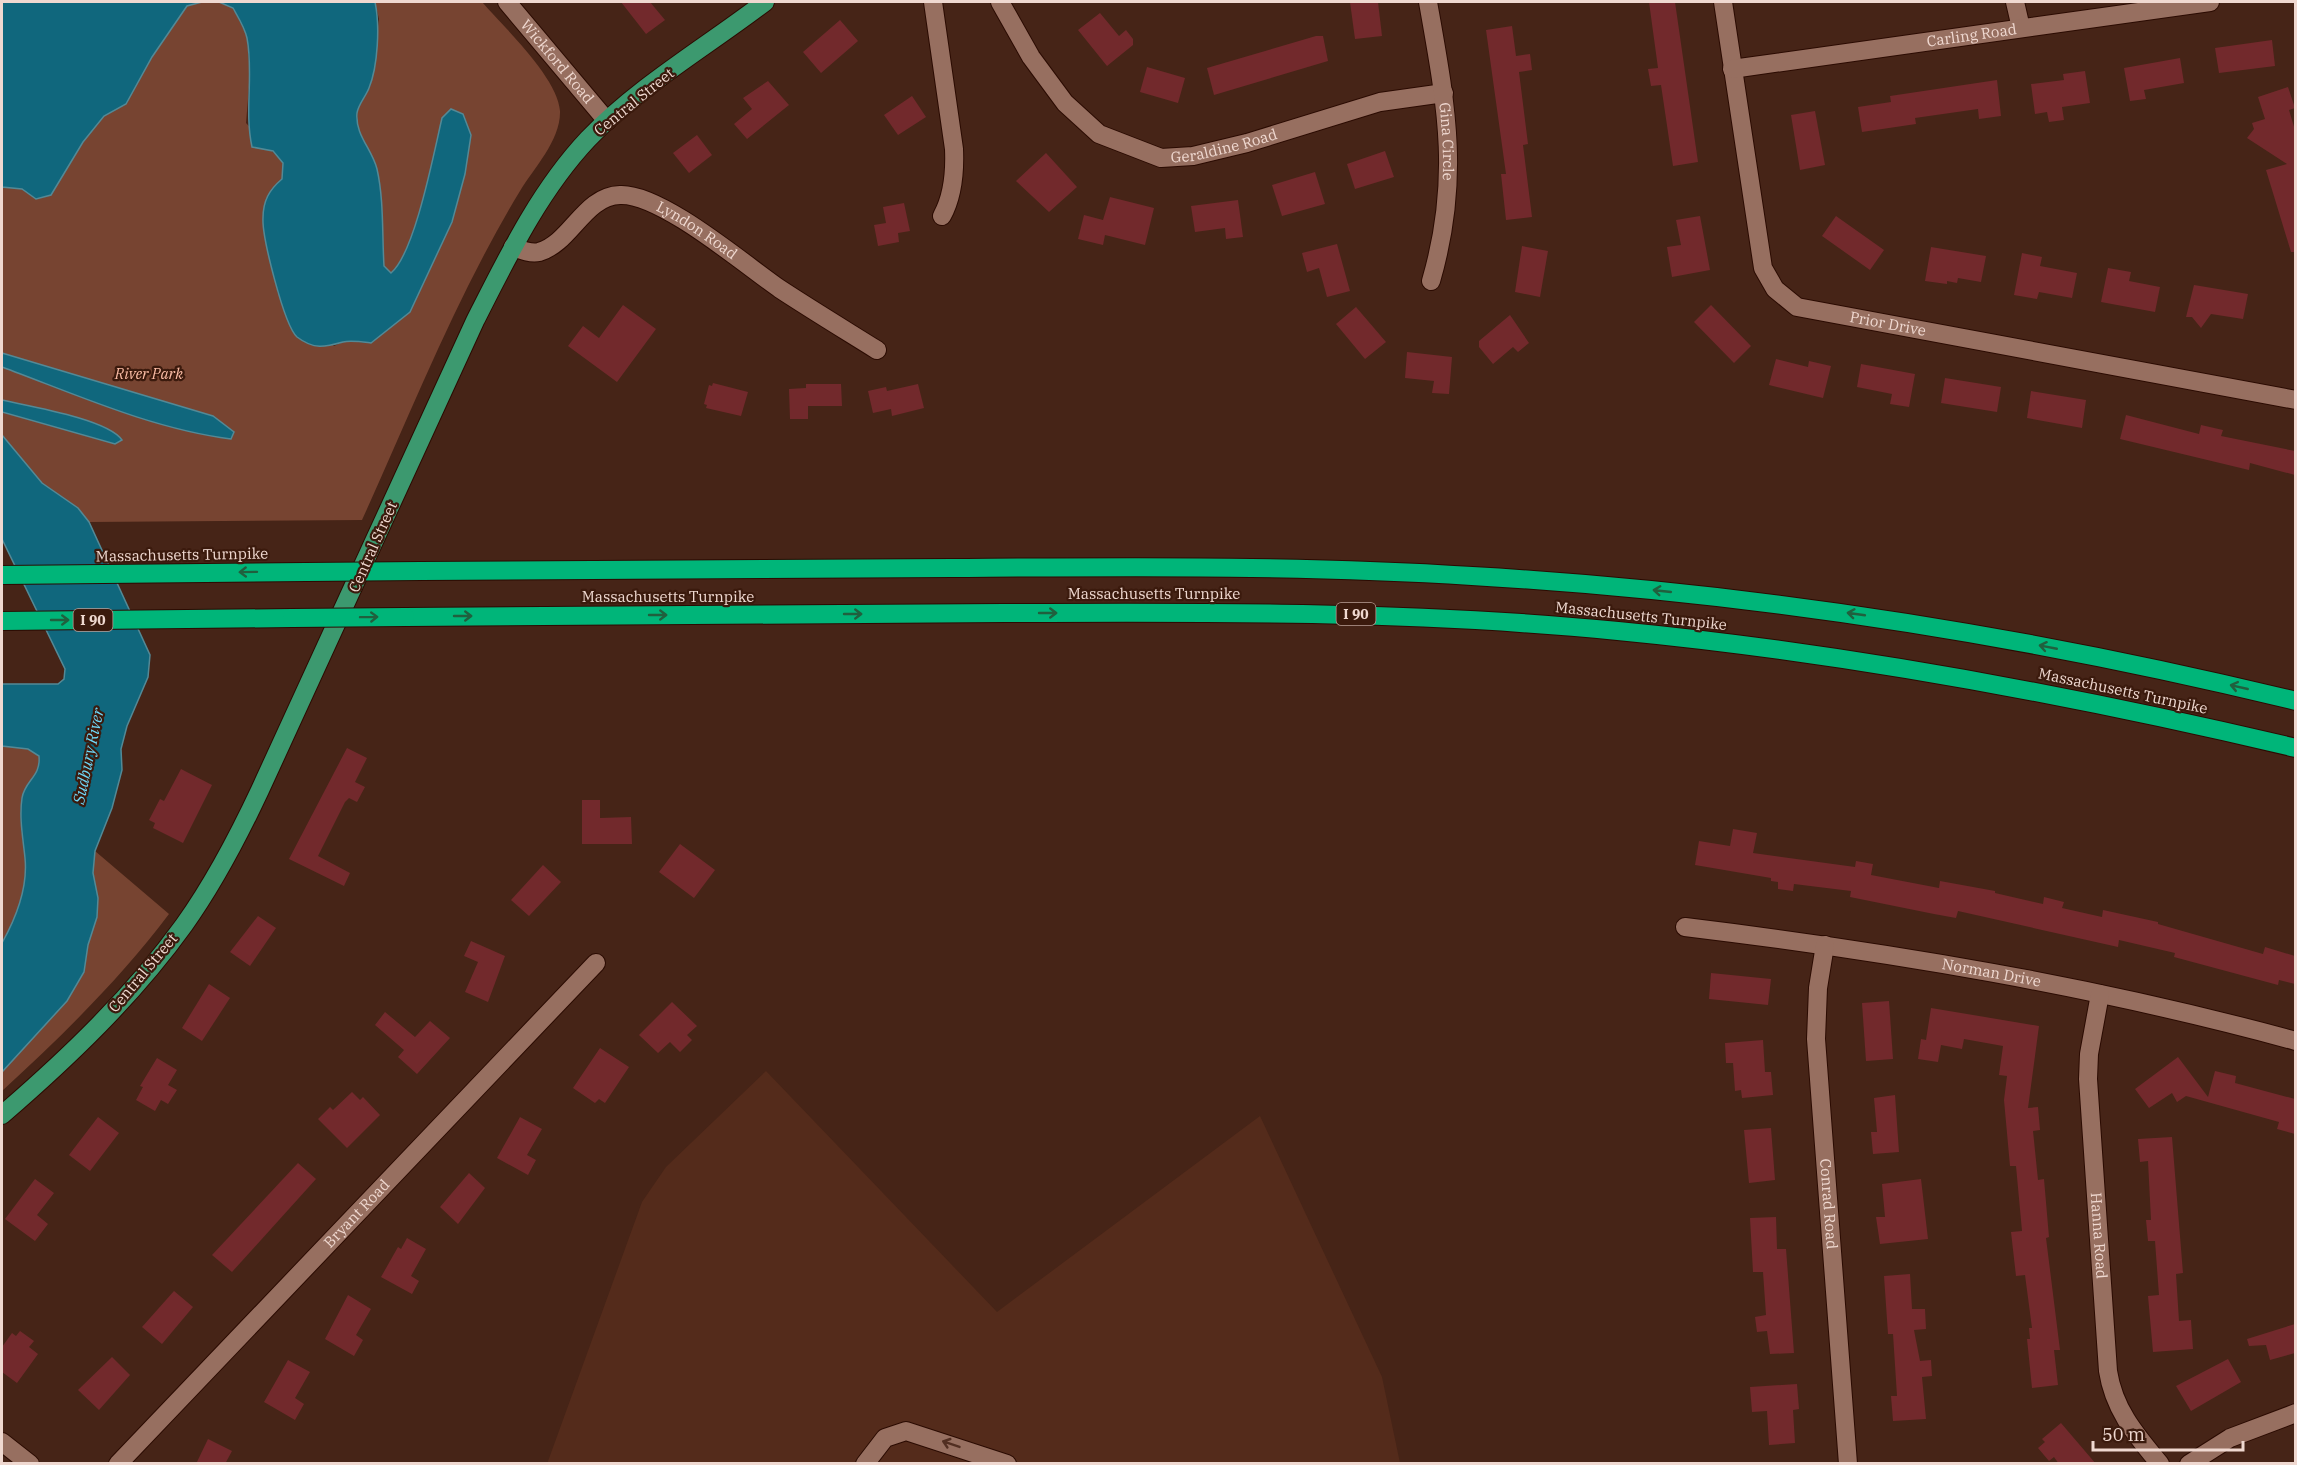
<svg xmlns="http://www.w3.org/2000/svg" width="2297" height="1465" viewBox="0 0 2297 1465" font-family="'IBM Plex Serif',serif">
	<rect width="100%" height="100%" fill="#462417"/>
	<polygon fill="#542b1b" points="766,1071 997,1312 1260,1116 1382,1377 1400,1463 547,1464 642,1202 666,1167"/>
	<g fill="#774431">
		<path d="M202 2H219L233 8 247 36 250 75 246 123 283 163 282 179 263 219 278 294 334 346 345 341 371 343 410 312 452 222 443 118C434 154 416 250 391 273L384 266 381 198 376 167 358 131 357 111 370 87 379 19 375 2H482C504 27 558 78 560 111 561 140 534 168 520 191 457 295 412 410 362 520L89 522 78 508 42 483 2 435V187L22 189 36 199 51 195 83 142 104 116 126 104 152 57 187 6Z"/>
		<path d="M6 745 28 749 39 756C41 777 25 780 22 798 18 818 23 838 25 858 28 888 16 918 2 943V746Z"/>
		<path d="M95 851 169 914C120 979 62 1036 2 1091V1072L67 1001 84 972 88 945 97 917 98 898 93 873Z"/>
	</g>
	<g fill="#10677d" stroke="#538996" stroke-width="1.5">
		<polygon points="2,2 202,2 187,6 152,57 126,104 104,116 83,142 51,195 36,199 22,189 2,187"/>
		<path d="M219 2H375C380 25 378 66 369 88 366 96 358 105 357 113 355 135 372 149 377 169 384 200 382 234 384 266L391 273C415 253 434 152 442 118L451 109 463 114 471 135 465 174 452 222 410 312 371 343C363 342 351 340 343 342 325 347 314 350 297 337 284 325 262 237 263 218 263 201 269 190 282 179L283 163 273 151 252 147C244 110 254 75 247 38 245 28 238 17 233 8Z"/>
		<path d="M2 353 213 416 234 432 231 439C152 429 75 394 2 367Z"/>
		<path d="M2 400C28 406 108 419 122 440L115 444 2 412Z"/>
		<path d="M2 435 42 483 78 508 89 522 150 655 148 677 127 726 121 749 122 770 112 808 95 851 93 873 98 898 97 917 88 945 84 972 67 1001 2 1072V943C16 918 28 888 25 858 23 838 19 818 22 798 25 780 41 777 39 756L28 749 2 746V684H58L64 679 65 669 2 539Z"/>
	</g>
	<g fill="#72292c">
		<polygon points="621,2 650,2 665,20 646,34"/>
		<polygon points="1350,2 1378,2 1382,36 1355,39"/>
		<polygon points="1649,2 1675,2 1698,162 1673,166 1661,85 1651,86 1648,69 1658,68"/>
		<polygon points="1100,13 1119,36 1126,30 1133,39 1133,45 1107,66 1078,30"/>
		<polygon points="840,20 858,41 821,73 803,52"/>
		<polygon points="1512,26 1516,56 1530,54 1532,70 1519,72 1528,144 1523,145 1532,217 1506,220 1501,174 1506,174 1486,30"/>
		<polygon points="1316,36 1323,36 1328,61 1214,95 1207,68"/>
		<polygon points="2272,40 2275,66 2219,73 2215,48"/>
		<polygon points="2180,58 2184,83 2144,90 2146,99 2130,101 2124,68"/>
		<polygon points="1147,67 1185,78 1178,103 1140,92"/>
		<polygon points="2085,71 2090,103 2062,107 2064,120 2049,122 2047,112 2035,114 2031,84 2064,80 2063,74"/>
		<polygon points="1997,80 2001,116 1979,119 1978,109 1915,118 1916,124 1862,132 1858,107 1891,102 1890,96"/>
		<polygon points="768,81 789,105 747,139 734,124 752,109 743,98"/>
		<polygon points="2288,87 2295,108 2289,110 2295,130 2295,252 2291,252 2266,170 2287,164 2247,138 2254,129 2252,123 2265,119 2258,97"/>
		<polygon points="912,96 926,117 898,135 884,115"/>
		<polygon points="1815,111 1825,165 1800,170 1791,115"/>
		<polygon points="697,135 712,155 689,173 673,153"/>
		<polygon points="1385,151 1394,177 1355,189 1347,164"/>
		<polygon points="1046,153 1077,187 1049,212 1016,181"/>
		<polygon points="1315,172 1325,204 1282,216 1272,185"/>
		<polygon points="1110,197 1154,208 1145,245 1105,235 1103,245 1078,239 1084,215 1103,220"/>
		<polygon points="1238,200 1243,237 1226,239 1225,228 1195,232 1191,206"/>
		<polygon points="904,203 910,231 898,233 899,242 878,246 874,225 886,223 883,207"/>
		<polygon points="1700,216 1710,270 1672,277 1667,247 1681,245 1676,220"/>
		<polygon points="1836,216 1884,250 1870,270 1822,236"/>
		<polygon points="1337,244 1350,291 1327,297 1319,268 1307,272 1302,253"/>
		<polygon points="1522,246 1548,251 1540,297 1515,292"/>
		<polygon points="1931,247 1986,256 1981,282 1958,278 1957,283 1947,281 1947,284 1925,281"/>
		<polygon points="2022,253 2042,257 2040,266 2077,273 2072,298 2039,292 2037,299 2014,295"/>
		<polygon points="2108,268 2131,272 2129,281 2160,287 2155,312 2101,302"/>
		<polygon points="2194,285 2248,294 2243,319 2211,314 2201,328 2192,317 2186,317"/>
		<polygon points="623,305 656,329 617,382 568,346 583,326 599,338"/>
		<polygon points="1711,305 1751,346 1734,363 1694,322"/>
		<polygon points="1356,307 1386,342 1365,359 1336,324"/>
		<polygon points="1510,315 1529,343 1518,352 1513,347 1493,364 1479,347 1479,341"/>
		<polygon points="1407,352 1452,357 1449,394 1432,393 1434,381 1405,378"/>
		<polygon points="1776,359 1808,367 1809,361 1831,366 1823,398 1769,385"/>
		<polygon points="1861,364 1915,374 1909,407 1890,404 1892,394 1857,387"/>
		<polygon points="1945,378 2001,387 1997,412 1941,403"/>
		<polygon points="713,383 748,392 741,416 706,408 707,405 704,404 709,385 712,386"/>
		<polygon points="806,384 841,384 842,406 808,406 808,419 790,419 789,389 806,388"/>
		<polygon points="918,384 924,408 892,416 891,409 873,413 868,391 886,387 887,391"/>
		<polygon points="2031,391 2086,400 2082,428 2027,418"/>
		<polygon points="2126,415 2199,434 2201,425 2223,430 2221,436 2295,451 2295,475 2250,463 2249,470 2120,439"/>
		<polygon points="347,748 367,758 355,782 365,787 357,802 349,798 345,802 318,856 350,873 344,886 289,859"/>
		<polygon points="181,769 212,785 183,843 153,828 155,823 149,820 160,799 164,801"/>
		<polygon points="582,800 600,800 600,818 631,817 632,844 582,844"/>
		<polygon points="1733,829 1757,833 1753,853 1855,867 1856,861 1873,864 1871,875 1939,888 1940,881 1995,891 1995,893 2043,904 2044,897 2064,902 2062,908 2102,917 2103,910 2158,922 2158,924 2263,954 2265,947 2295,956 2295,984 2279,980 2278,985 2174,957 2175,953 2119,940 2118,947 1958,911 1956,918 1934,914 1850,897 1851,891 1794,884 1793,891 1778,889 1778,882 1771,881 1771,878 1695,865 1699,841 1730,846"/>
		<polygon points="680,844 715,870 694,898 659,872"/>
		<polygon points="543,865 561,882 529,916 511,900"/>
		<polygon points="258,916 276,928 250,966 230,952"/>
		<polygon points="471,941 505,956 488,1002 465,992 478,962 464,956"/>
		<polygon points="1711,973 1771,979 1768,1005 1709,999"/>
		<polygon points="209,984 230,998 202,1041 182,1028"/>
		<polygon points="1889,1001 1893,1059 1866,1061 1862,1003"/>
		<polygon points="672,1002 697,1026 687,1035 692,1040 680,1052 670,1042 658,1053 639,1035"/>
		<polygon points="1931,1008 2039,1026 2028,1108 2038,1107 2040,1130 2033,1131 2038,1180 2044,1179 2049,1237 2046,1238 2060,1350 2054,1350 2058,1385 2032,1388 2027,1339 2030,1339 2029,1328 2032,1328 2025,1275 2016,1276 2011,1232 2022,1231 2016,1166 2010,1166 2004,1100 2007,1076 1999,1075 2003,1046 1964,1039 1962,1049 1941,1045 1938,1062 1918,1059 1921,1039 1926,1040"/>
		<polygon points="385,1012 415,1037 430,1021 450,1038 417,1074 398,1057 404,1050 375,1025"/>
		<polygon points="1763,1040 1765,1072 1771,1072 1773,1095 1742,1098 1741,1090 1735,1091 1733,1063 1726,1063 1725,1043"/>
		<polygon points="600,1048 629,1067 605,1103 599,1099 595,1103 573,1088"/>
		<polygon points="2178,1057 2208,1097 2215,1071 2236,1076 2235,1083 2295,1099 2295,1134 2277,1129 2279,1122 2186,1096 2177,1102 2172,1093 2149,1108 2135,1089"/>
		<polygon points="157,1058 177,1070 168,1085 177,1090 168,1104 161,1100 155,1111 136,1100 143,1087 140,1086"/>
		<polygon points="352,1092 360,1100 363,1097 380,1115 347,1148 318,1119 330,1107 333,1110"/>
		<polygon points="1895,1095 1899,1152 1873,1154 1871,1132 1877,1132 1874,1098"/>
		<polygon points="98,1117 119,1133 90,1171 69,1155"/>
		<polygon points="520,1117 542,1129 527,1155 536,1160 528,1175 497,1158"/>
		<polygon points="1771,1128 1775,1180 1749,1183 1744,1130"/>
		<polygon points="2172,1137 2183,1273 2176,1274 2179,1321 2191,1320 2193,1349 2153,1352 2148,1296 2159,1295 2155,1241 2148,1241 2146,1220 2151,1220 2148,1161 2140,1162 2138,1139"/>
		<polygon points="298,1163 316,1179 232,1272 212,1255"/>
		<polygon points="469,1173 485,1188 458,1224 440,1207"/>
		<polygon points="35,1179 54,1193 37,1215 48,1224 35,1241 5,1219"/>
		<polygon points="1921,1179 1928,1239 1880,1244 1876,1217 1885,1217 1882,1184"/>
		<polygon points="1776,1217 1777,1249 1786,1249 1794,1353 1770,1354 1767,1331 1757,1332 1755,1317 1766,1315 1763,1272 1753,1272 1750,1218"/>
		<polygon points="407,1238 426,1249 411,1276 419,1281 412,1294 381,1277 398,1247 401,1249"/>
		<polygon points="1910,1274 1912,1309 1925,1309 1926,1329 1914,1330 1920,1361 1931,1360 1932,1376 1922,1377 1926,1419 1893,1421 1891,1396 1897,1396 1893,1334 1888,1334 1884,1276"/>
		<polygon points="174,1291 193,1307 162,1344 142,1327"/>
		<polygon points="348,1295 371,1309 356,1335 363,1340 354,1356 325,1339"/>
		<polygon points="2295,1324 2295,1353 2270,1360 2266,1345 2249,1346 2247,1339"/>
		<polygon points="20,1331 34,1341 29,1347 38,1354 17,1383 2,1372 2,1347 12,1333 16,1336"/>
		<polygon points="112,1357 130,1375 99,1410 78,1390"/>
		<polygon points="2228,1359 2241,1382 2191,1411 2176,1386"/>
		<polygon points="288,1360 310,1372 295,1398 304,1404 295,1420 264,1402"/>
		<polygon points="1797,1384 1799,1409 1793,1410 1795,1443 1769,1445 1767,1411 1752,1412 1750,1387"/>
		<polygon points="2061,1423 2096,1464 2059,1464 2054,1457 2049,1461 2038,1448 2045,1442 2042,1439"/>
		<polygon points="208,1439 232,1451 225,1464 196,1464"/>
	</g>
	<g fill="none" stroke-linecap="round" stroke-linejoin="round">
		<defs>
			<g id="minor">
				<path id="s1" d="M507 2 607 121"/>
				<path d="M933 2 954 149C955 172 953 196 942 216"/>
				<path id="s2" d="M1000 2 1031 57 1065 103 1099 134 1161 158 1193 156 1247 143 1380 102 1444 93"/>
				<path id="s3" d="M1428 2C1446 104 1461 178 1431 281"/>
				<path id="s4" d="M1723 2 1763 268 1775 289 1797 307 2296 400"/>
				<polyline points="2015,2 2021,28"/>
				<path id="s5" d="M1732 69 2210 2"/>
				<path id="s6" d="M513 247C521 250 531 254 539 252 571 243 584 196 620 195 661 193 745 265 780 289 812 310 845 330 877 350"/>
				<path id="s7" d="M1685 927C1891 952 2095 986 2296 1041"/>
				<path id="s8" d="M1825 945 1818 988 1816 1039 1848 1464"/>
				<path id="s9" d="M2100 994 2089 1054 2088 1079 2108 1371C2114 1410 2136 1435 2160 1464"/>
				<polyline points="2,1442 30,1464"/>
				<path id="s10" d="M118 1464 596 963"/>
				<polyline points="865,1464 885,1438 906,1431 1007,1464"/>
				<polyline points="2189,1464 2230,1438 2296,1413"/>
			</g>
			<path id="major" d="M2 1115C68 1058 133 996 184 925 214 883 238 837 260 790L475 321C507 258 539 191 588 139 639 86 706 47 765 2"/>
			<g id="highway">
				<path d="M421 571C598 570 775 569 952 568 1125 567 1299 565 1472 576 1750 592 2025 635 2296 701"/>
				<polyline points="2,575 306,572"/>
				<path d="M405 617C605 616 806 614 1007 613 1211 612 1414 611 1618 631 1847 653 2072 695 2296 748"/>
				<polyline points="2,621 292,618"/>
			</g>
		</defs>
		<use href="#minor" stroke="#2b0b02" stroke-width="20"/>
		<use href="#major" stroke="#2b0b02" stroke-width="20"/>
		<use href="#highway" stroke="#2b0b02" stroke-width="20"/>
		<use href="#minor" stroke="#976f60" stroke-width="18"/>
		<use href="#major" stroke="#3c996f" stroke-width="18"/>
		<use href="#highway" stroke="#00b579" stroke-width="18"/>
		<defs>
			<g id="highway-bridge">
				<polyline points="306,572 421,571"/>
				<polyline points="292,618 405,617"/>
			</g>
		</defs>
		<use href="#highway-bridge" stroke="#2b0b02" stroke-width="20" stroke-linecap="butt"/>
		<use href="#highway-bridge" stroke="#00b579" stroke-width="18"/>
	</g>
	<defs><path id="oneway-shaft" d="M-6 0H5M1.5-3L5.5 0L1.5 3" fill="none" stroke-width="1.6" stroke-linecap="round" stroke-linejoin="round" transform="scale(1.5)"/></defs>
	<g stroke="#20603e">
		<use href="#oneway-shaft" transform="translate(248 572) rotate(179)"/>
		<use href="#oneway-shaft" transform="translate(1662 591) rotate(-174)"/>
		<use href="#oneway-shaft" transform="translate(1048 613)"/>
		<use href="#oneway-shaft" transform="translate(853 614)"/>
		<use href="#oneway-shaft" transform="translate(1856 614) rotate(-172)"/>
		<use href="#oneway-shaft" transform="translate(658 615)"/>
		<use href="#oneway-shaft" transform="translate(463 616)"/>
		<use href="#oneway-shaft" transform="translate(369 617) rotate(-1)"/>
		<use href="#oneway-shaft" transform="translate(60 620)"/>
		<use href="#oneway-shaft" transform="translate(2048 647) rotate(-169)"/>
		<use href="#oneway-shaft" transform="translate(2239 687) rotate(-167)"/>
	</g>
	<use stroke="#522f22" href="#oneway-shaft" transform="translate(951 1444) rotate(-161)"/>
	<g text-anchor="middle" stroke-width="4.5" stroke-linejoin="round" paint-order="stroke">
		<g fill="#3b1a0d" stroke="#b99f96" stroke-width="1.5">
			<rect x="1336.5" y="603" width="39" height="22" rx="4.5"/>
			<rect x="73.5" y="609" width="39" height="22" rx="4.5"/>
		</g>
		<g font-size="14" font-weight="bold" fill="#efd8d0">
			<text x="1356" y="619">I 90</text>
			<text x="93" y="625">I 90</text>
		</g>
		<g font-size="15" fill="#efd8d0" stroke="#3b1a0d">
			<text dy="5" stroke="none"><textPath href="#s5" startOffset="242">Carling Road</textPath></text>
			<text dy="5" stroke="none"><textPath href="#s1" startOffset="78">Wickford Road</textPath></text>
			<text transform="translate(634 102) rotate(-39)" y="5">Central Street</text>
			<text dy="5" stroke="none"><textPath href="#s3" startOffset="141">Gina Circle</textPath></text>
			<text dy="5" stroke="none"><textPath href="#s2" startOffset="297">Geraldine Road</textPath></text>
			<text dy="5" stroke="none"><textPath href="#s6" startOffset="214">Lyndon Road</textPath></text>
			<text dy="5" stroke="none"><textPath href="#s4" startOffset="414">Prior Drive</textPath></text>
			<text transform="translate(373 547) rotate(-66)" y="5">Central Street</text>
			<text transform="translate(182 555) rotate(-1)" y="5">Massachusetts Turnpike</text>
			<text x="1154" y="599">Massachusetts Turnpike</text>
			<text x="668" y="602">Massachusetts Turnpike</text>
			<text transform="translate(1641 616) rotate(6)" y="5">Massachusetts Turnpike</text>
			<text transform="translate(2123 691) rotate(12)" y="5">Massachusetts Turnpike</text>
			<text dy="5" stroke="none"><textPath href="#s7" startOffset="310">Norman Drive</textPath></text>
			<text transform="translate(143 973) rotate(-50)" y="5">Central Street</text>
			<text dy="5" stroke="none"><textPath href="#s8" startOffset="260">Conrad Road</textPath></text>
			<text dy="5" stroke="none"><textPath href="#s10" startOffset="346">Bryant Road</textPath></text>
			<text dy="5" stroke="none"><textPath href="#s9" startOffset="243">Hanna Road</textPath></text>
		</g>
		<g font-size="15" font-style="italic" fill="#fcbda6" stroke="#3b1a0d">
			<text x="149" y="379">River Park</text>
		</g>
		<g font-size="16" font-style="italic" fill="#6fd8f8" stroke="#3b1a0d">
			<text transform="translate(88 756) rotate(-78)" y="6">Sudbury River</text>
		</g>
	</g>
	<rect width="2297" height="1465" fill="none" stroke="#efd8d0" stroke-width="6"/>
	<path d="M2093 1441v9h150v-9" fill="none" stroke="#efd8d0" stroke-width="3"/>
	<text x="2102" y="1441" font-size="18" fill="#efd8d0" stroke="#3b1a0d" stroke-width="4.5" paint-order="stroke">50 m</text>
</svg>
